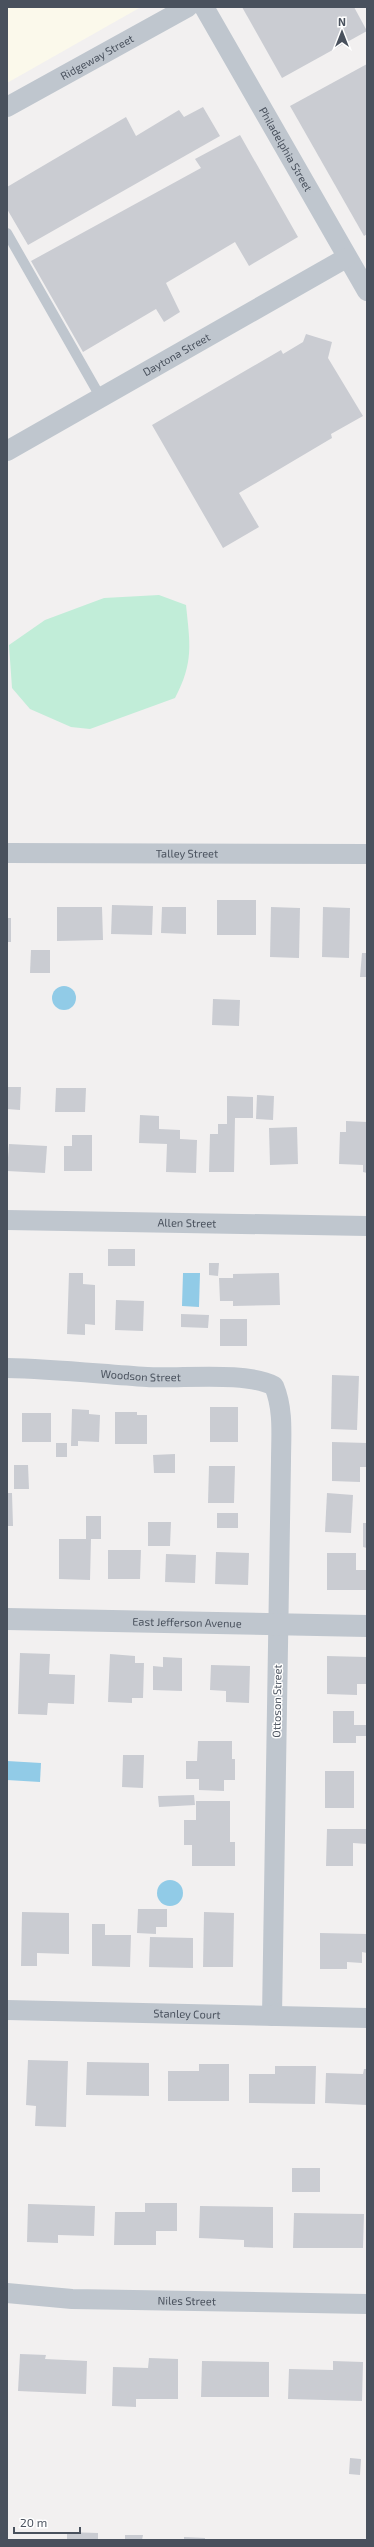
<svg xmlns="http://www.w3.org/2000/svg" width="374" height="2547" viewBox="0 0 374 2547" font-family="'Exo 2',sans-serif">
	<rect width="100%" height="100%" fill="#f2f0f0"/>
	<polygon fill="#fbf9eb" points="7,7 141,7 7,83"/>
	<path fill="#c1edd8" d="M159 595 186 605C190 644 194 662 175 698L90 729 71 727 30 709 12 688 9 645 45 620 104 598Z"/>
	<g fill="#91cbe7">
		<circle cx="64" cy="998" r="12"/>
		<polygon points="183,1273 200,1273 199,1307 182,1306"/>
		<polygon points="7,1761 41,1763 40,1782 7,1780"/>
		<circle cx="170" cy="1893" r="13"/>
	</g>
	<g fill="#caccd2">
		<polygon points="242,7 354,7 367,31 282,78"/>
		<polygon points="367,64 367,234 364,236 290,106"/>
		<polygon points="203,107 220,136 28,245 7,209 7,187 126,117 136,136 179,110 184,117"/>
		<polygon points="240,135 298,237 249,266 235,242 166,283 180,312 164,322 156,309 83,352 31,261 201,168 195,159"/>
		<polygon points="306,334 332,342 328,358 363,416 331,434 332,438 239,493 259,527 223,548 152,425 281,350 283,354 303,342"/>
		<rect x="217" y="900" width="39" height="35"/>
		<polygon points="112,905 153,906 152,935 111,934"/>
		<polygon points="57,907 102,907 103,940 57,941"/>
		<polygon points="162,907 186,907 186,934 161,933"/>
		<polygon points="271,907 300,908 299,958 270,957"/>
		<polygon points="323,907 350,908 349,958 322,957"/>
		<rect x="7" y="918" width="4" height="24"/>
		<polygon points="31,950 50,950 50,973 30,973"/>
		<polygon points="362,953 367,953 367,977 360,977"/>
		<polygon points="213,999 240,1000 239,1026 212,1025"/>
		<polygon points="7,1087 21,1087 20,1110 7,1109"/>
		<polygon points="56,1088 86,1088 85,1112 55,1112"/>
		<polygon points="257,1095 274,1096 273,1120 256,1119"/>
		<polygon points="227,1096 253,1097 253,1118 235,1118 234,1172 209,1172 210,1134 218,1134 218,1124 227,1124"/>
		<polygon points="140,1115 159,1116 159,1129 180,1130 180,1139 197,1140 196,1173 166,1172 167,1144 139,1143"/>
		<polygon points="346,1121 367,1122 367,1173 363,1172 363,1165 339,1164 340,1132 346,1132"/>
		<polygon points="297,1127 298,1164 270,1165 269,1128"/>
		<polygon points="72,1135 92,1135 92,1171 64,1171 64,1146 72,1146"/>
		<polygon points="9,1144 47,1146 45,1173 7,1171"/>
		<rect x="108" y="1249" width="27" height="17"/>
		<polygon points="209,1263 219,1263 218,1276 209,1275"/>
		<polygon points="69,1273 83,1273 83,1284 95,1285 95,1325 85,1324 85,1335 67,1334"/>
		<polygon points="279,1273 280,1305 233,1306 233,1301 220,1301 219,1278 233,1278 233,1274"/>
		<polygon points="116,1300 144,1301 143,1331 115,1330"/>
		<polygon points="181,1314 209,1315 208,1328 181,1327"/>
		<rect x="220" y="1319" width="27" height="27"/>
		<polygon points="332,1375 359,1376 357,1430 331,1429"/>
		<rect x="210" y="1407" width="28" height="35"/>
		<polygon points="72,1409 89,1410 89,1414 100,1415 99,1442 78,1441 78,1446 71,1446"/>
		<polygon points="115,1412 137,1412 137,1415 147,1415 147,1444 115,1444"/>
		<rect x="22" y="1413" width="29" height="29"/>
		<polygon points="332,1442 367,1443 367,1467 360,1467 360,1482 332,1481"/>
		<rect x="56" y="1443" width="11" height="14"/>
		<polygon points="175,1454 175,1473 154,1473 153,1455"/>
		<polygon points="14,1465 28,1465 29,1489 14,1489"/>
		<polygon points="209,1466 235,1466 234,1503 208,1503"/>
		<polygon points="7,1493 12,1493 13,1526 7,1526"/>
		<polygon points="327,1493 353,1495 351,1533 325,1532"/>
		<rect x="217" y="1513" width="21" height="15"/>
		<polygon points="86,1516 101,1516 101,1539 91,1539 90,1580 59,1579 59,1539 86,1539"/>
		<polygon points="148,1522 171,1522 170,1546 148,1546"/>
		<polygon points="363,1523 367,1523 367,1548 363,1547"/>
		<polygon points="108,1550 141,1550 140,1579 108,1579"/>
		<polygon points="216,1552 249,1553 248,1585 215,1584"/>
		<polygon points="327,1553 356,1553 356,1570 367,1570 367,1590 327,1590"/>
		<polygon points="166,1554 196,1555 195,1583 165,1582"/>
		<polygon points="20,1653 50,1654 49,1674 75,1675 74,1704 48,1703 47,1715 18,1714"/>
		<polygon points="110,1654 135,1656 135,1663 144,1663 143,1698 132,1698 132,1703 108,1702"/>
		<polygon points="327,1656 367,1657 367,1684 357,1684 357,1695 327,1694"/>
		<polygon points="163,1657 182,1658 182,1691 153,1690 153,1666 163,1667"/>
		<polygon points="211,1665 250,1666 249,1703 226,1702 226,1691 210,1690"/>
		<polygon points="333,1711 354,1711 354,1725 367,1725 367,1736 356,1736 356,1743 333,1743"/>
		<polygon points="198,1741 232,1741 232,1759 235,1759 235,1780 224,1780 224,1791 199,1790 199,1779 186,1779 186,1761 197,1761"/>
		<polygon points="123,1755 144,1755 143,1788 122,1787"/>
		<rect x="325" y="1771" width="29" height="37"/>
		<polygon points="194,1795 195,1805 159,1807 158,1796"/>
		<polygon points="196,1801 230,1801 230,1842 235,1842 235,1866 192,1866 192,1845 184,1845 184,1820 196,1820"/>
		<polygon points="327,1829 367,1829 367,1844 353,1843 353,1866 326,1866"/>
		<polygon points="138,1909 167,1909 167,1927 156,1927 156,1934 137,1933"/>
		<polygon points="22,1912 69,1913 69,1954 37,1953 37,1966 21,1966"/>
		<polygon points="204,1912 234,1913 233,1967 203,1967"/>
		<polygon points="92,1924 105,1924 105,1935 131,1935 130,1967 92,1966"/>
		<polygon points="320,1933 367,1934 367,1953 362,1952 362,1963 347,1962 347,1969 320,1969"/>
		<polygon points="150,1937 193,1938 193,1968 149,1967"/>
		<polygon points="28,2060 68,2061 66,2127 35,2126 36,2106 26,2105"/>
		<polygon points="87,2062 149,2063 149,2096 86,2095"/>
		<polygon points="199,2064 229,2064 229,2101 168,2101 168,2071 199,2071"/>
		<polygon points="275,2066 316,2066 315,2104 249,2103 249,2074 275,2074"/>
		<polygon points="364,2069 367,2069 367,2105 325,2103 326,2073 363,2074"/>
		<rect x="292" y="2168" width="28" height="24"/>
		<polygon points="145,2203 177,2203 177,2231 156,2231 156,2245 114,2245 115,2212 145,2212"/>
		<polygon points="28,2204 95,2206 94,2236 58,2235 58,2243 27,2242"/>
		<polygon points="200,2206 273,2207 273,2248 244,2247 244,2240 199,2238"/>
		<polygon points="294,2213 364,2214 363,2248 293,2248"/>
		<polygon points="20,2354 46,2355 45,2359 87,2361 86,2394 18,2391"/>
		<polygon points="149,2358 178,2359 178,2399 136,2399 136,2407 112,2406 113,2367 148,2368"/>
		<polygon points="202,2361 269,2362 269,2397 201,2397"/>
		<polygon points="333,2361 363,2362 362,2401 288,2399 289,2369 333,2370"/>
		<polygon points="350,2458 361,2459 360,2475 349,2474"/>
		<polygon points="67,2532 98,2533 98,2540 67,2540"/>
		<polygon points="125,2535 143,2535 142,2540 125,2540"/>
		<polygon points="184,2537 205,2538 205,2540 184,2540"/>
	</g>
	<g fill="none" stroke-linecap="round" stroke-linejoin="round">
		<polyline stroke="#bfc6ce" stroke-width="10" points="7,233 101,398"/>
		<g stroke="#bfc6ce" stroke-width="20">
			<path id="s1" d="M204 7 367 291"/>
			<path id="s2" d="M7 107 188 7"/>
			<path id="s3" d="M7 451 346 258"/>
			<path id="s4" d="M7 853 367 854"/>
			<path id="s5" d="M7 1220 367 1226"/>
			<path id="s6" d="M7 1368C54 1369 100 1374 147 1377 181 1379 246 1371 274 1386 284 1410 281 1436 281 1461L272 2016"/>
			<path id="s7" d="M7 2010 367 2018"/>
			<path id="s8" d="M7 2293 72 2299 367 2304"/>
		</g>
		<path stroke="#bfc6ce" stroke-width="22" id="s9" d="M7 1619 367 1626"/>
	</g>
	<g text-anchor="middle" stroke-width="3" stroke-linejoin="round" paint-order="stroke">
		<g font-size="11" fill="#49515d" stroke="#fff">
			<text dy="4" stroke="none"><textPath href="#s2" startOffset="103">Ridgeway Street</textPath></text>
			<text dy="4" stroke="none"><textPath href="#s1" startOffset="164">Philadelphia Street</textPath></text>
			<text dy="4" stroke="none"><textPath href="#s3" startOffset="195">Daytona Street</textPath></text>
			<text dy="4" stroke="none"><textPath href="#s4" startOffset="180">Talley Street</textPath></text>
			<text dy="4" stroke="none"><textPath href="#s5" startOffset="180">Allen Street</textPath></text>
			<text dy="4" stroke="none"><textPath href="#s6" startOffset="134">Woodson Street</textPath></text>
			<text dy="4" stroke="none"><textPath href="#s9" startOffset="180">East Jefferson Avenue</textPath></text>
			<text transform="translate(277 1701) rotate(-89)" y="4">Ottoson Street</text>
			<text dy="4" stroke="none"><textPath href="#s7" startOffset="180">Stanley Court</textPath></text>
			<text dy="4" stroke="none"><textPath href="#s8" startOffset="180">Niles Street</textPath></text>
		</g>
	</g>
	<rect width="374" height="2547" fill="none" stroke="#49515d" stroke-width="16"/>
	<g transform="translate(342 32)" stroke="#ffffff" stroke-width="3" paint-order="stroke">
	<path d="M0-3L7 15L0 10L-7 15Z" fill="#49515d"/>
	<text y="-6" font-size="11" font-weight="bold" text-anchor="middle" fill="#49515d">N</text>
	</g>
	<path d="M14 2527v6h66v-6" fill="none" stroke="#49515d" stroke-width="2"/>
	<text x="20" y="2527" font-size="12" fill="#49515d" stroke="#ffffff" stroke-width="3" paint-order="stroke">20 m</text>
</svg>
